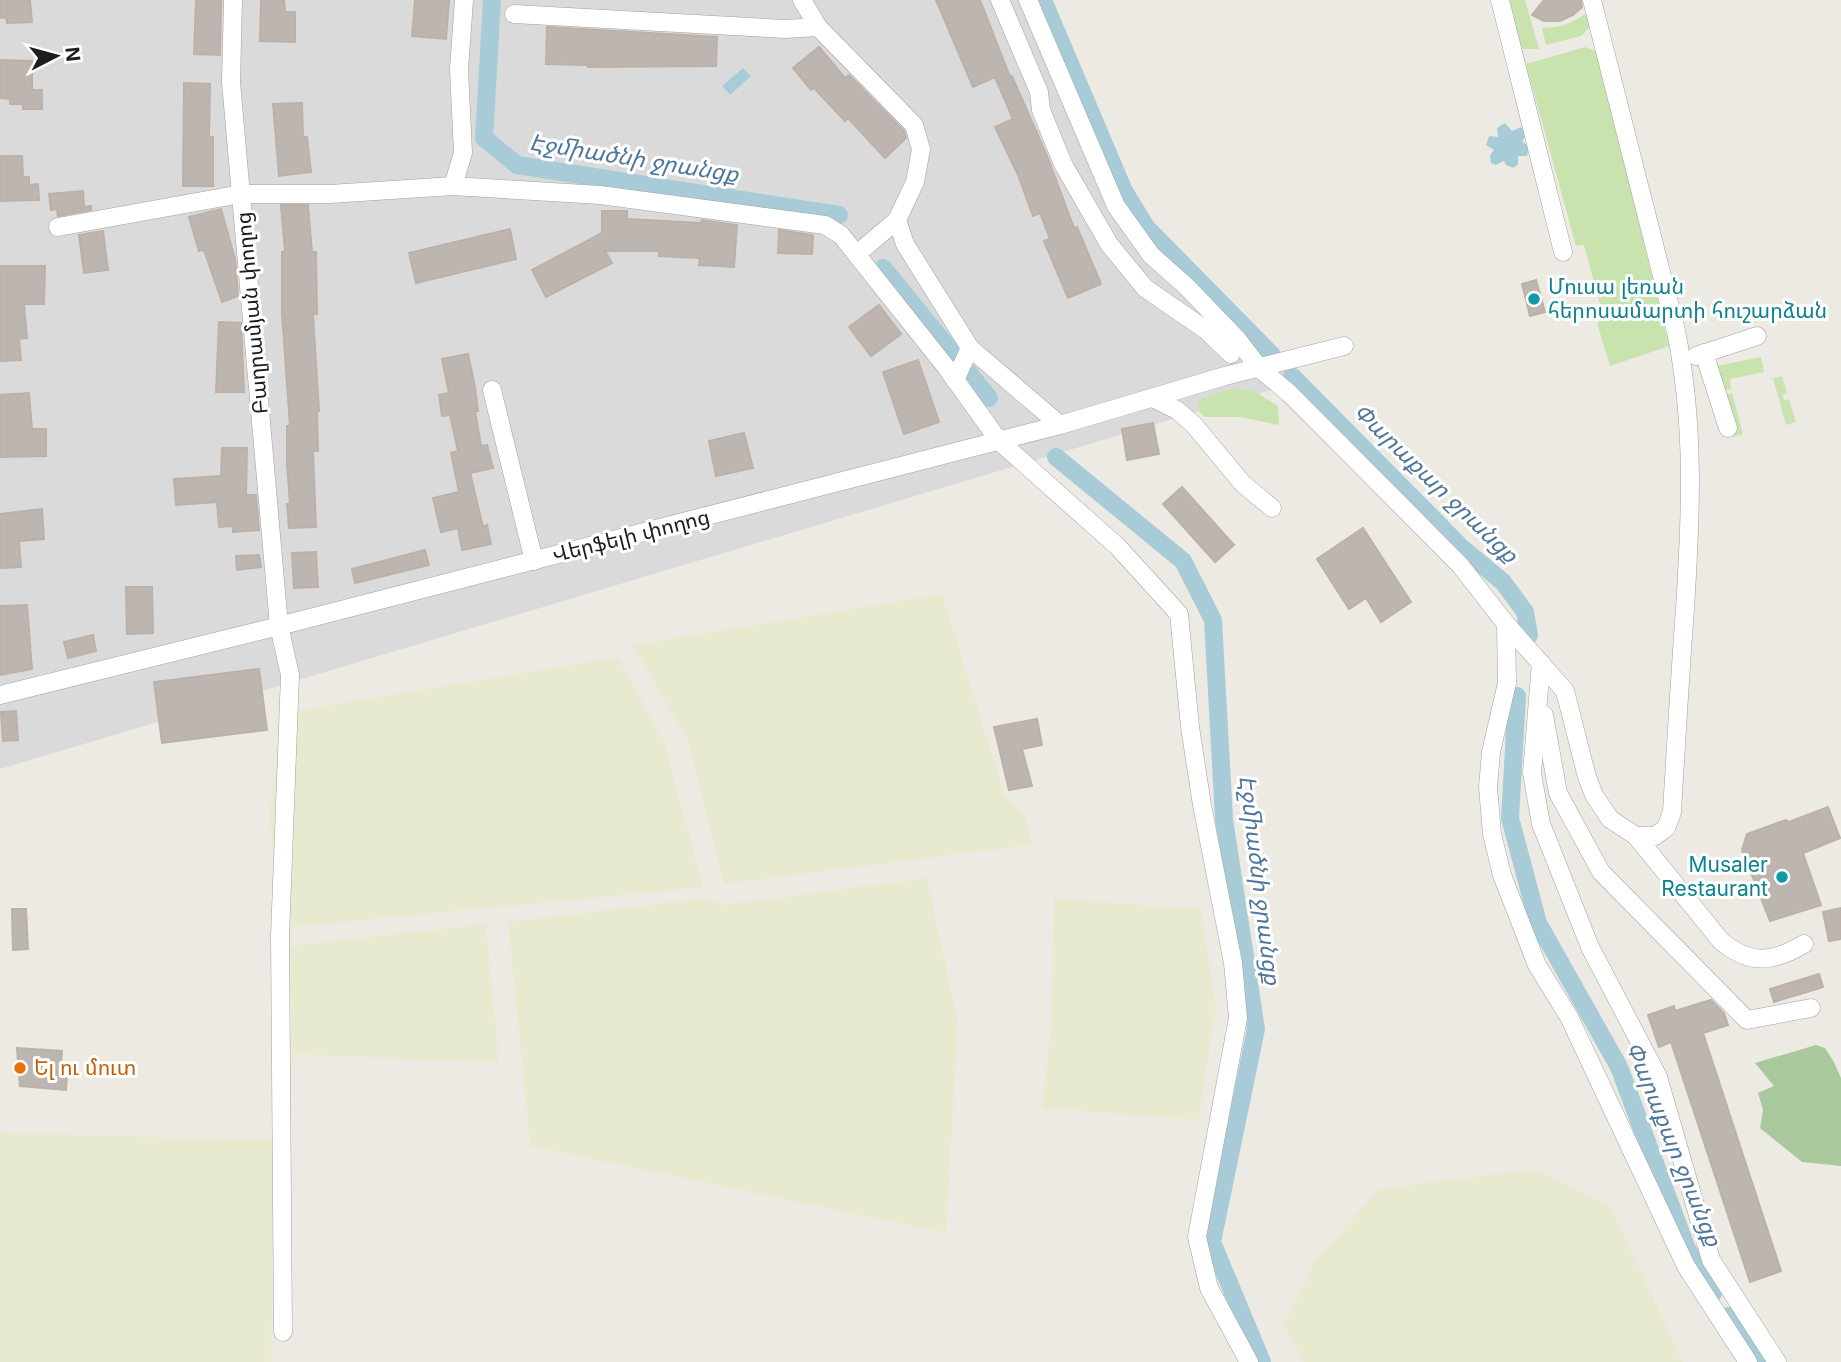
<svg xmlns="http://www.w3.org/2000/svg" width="1841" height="1362" viewBox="0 0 1841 1362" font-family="Inter,'Noto Sans Armenian',sans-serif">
	<rect width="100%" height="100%" fill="#edeae3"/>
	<polygon fill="#dbdada" points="0,0 1044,0 1121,195 1304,380 0,769"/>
	<g fill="#e8ead0">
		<polygon points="942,594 1005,796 1024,813 1032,845 724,884 688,741 633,645"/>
		<polygon points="618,657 664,742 703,887 281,928 269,816 283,713"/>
		<polygon points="927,878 958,1024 946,1233 530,1146 508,922 708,898 722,905"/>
		<polygon points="1054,899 1201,909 1216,1005 1199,1120 1042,1108 1051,1024"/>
		<polygon points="486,924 499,1063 293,1054 289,946"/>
		<polygon points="0,1133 275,1140 271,1362 0,1362"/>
		<polygon points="1536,1169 1611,1207 1683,1362 1303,1362 1284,1325 1315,1261 1379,1189"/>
	</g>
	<g fill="#c8e3ae">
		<polygon points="1509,0 1525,0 1539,49 1522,49"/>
		<path d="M1587 13 1591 26 1581 36 1546 45 1542 28C1559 28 1573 23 1587 13Z"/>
		<polygon points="1585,47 1597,52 1669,346 1610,366 1597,323 1604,319 1584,245 1576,246 1526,64"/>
		<polygon points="1761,357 1764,372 1730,379 1731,389 1723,391 1717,366"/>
		<polygon points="1782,376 1787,393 1783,395 1784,400 1789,399 1796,422 1786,425 1773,378"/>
		<polygon points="1232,388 1254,391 1278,406 1279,425 1240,417 1204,417 1198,409 1199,400"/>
		<polygon points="1732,393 1743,434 1733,437 1721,396"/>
	</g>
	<polygon fill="#a9c99c" points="1816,1045 1825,1048 1834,1062 1841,1078 1841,1166 1802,1162 1760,1128 1763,1110 1758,1093 1774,1086 1755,1063"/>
	<g fill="#a8ccd7">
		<polygon points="743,68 751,76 730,95 722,86"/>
		<polygon points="1505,123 1512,131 1521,127 1527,134 1522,141 1529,147 1527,156 1518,156 1518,164 1514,168 1506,165 1504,161 1496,165 1491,163 1490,155 1494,150 1486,145 1489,136 1498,137 1497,128"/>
	</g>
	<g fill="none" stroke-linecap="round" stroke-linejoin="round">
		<g stroke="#a8ccd7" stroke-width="18">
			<polyline points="492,0 484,138 517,165 839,215"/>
			<polyline points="1043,0 1124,191 1146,227 1272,355"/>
			<polyline points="883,268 989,398"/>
			<polyline points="1292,376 1462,548 1503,582 1525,612 1529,635"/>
			<polyline points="1056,457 1183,561 1213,620 1224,819 1256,1029 1212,1242 1262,1362"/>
			<polyline points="1517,696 1510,818 1538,923 1619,1067 1687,1249 1713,1293"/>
			<polyline points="1728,1316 1760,1362"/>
		</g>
	</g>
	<g fill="#bdb6b0" stroke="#bdb1a7" stroke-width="2">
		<polygon points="0,0 30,0 32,22 7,23 6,17 0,18"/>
		<polygon points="196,0 221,0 220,55 194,54"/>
		<polygon points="261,0 284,0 285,12 295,12 295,42 260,41"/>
		<polygon points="415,0 449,0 446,39 412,36"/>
		<polygon points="936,0 980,0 1010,77 1012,76 1047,156 1074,228 1077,227 1101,284 1068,298 1044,241 1050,239 1040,213 1033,216 1018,175 995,127 1013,119 995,77 973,87"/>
		<polygon points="1544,0 1581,0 1582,7 1573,15 1560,21 1544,21 1532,15"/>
		<polygon points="547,27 717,37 716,66 588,67 588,65 546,64"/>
		<polygon points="819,47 845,78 849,75 904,131 906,138 885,158 848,118 845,121 814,88 811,90 793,68"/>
		<polygon points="0,60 32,61 32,90 42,90 42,109 23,109 23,104 10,104 10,99 0,98"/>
		<polygon points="184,83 210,84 209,137 213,137 213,186 183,186"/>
		<polygon points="302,103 303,137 307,137 311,172 279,176 273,104"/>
		<polygon points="0,156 22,156 23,177 29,177 29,185 38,184 39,200 0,201"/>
		<polygon points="83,191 84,207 91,206 91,210 58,216 57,209 51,210 49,194"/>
		<polygon points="281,205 308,205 312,252 316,252 317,314 313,314 319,411 317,412 318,451 313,451 316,527 289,528 287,504 290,504 287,464 287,426 290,426 282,314 282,252 285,252"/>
		<polygon points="221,209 235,259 238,296 222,302 204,250 199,251 189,217"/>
		<polygon points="602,211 627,211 627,219 701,223 702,220 737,225 734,267 699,265 700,258 659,256 659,251 605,251 612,263 546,297 532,270 602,233"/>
		<polygon points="510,229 516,259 416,283 409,253"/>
		<polygon points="779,230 813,235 812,254 778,253"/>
		<polygon points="103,231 108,270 84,273 79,235"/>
		<polygon points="0,266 45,266 44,304 24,304 27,338 19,339 21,360 0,361"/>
		<polygon points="1536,280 1545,312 1530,316 1522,284"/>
		<polygon points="879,305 901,334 871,356 849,327"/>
		<polygon points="219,322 241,323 244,392 216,392"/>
		<polygon points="468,354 475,387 478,411 475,411 481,446 487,445 493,468 470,473 483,527 487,525 491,544 462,550 458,528 441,532 433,498 459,492 451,453 458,451 450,415 442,416 439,395 449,393 442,359"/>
		<polygon points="918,360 939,422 904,434 883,372"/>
		<polygon points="29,393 32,429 46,429 46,456 0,457 0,395"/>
		<polygon points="1153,423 1159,454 1127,460 1122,429"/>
		<polygon points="744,433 753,468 716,476 709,441"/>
		<polygon points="222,448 247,448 246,495 256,495 259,530 233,532 233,526 219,527 217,502 176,505 174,479 221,476"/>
		<polygon points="1182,487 1234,545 1215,562 1163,504"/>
		<polygon points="42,509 44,539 19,541 21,567 0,568 0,514"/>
		<polygon points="1363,528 1411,602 1381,622 1366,598 1349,609 1317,559"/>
		<polygon points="425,550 429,565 355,583 352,569"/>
		<polygon points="316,552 318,587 294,588 292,553"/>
		<polygon points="259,555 261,567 237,570 236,556"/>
		<polygon points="126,587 152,587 153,633 127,634"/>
		<polygon points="27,605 32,669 0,675 0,606"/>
		<polygon points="93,635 96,651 68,658 64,642"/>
		<polygon points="259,669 267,730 162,743 154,682"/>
		<polygon points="16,711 18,740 3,741 1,712"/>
		<polygon points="1037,719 1042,745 1022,749 1032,786 1009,790 994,727"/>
		<polygon points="1828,807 1840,838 1803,853 1821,905 1770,921 1742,850 1747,834 1786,820 1789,822"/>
		<polygon points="1841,908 1841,939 1829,941 1823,912"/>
		<polygon points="12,909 26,909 28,949 13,950"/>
		<polygon points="1819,974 1823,987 1774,1002 1770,989"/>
		<polygon points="1711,1000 1724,1013 1728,1025 1703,1033 1781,1271 1750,1282 1671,1042 1659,1047 1648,1015 1674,1006 1675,1011"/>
		<polygon points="17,1048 62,1051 60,1075 67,1075 66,1090 20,1086"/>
	</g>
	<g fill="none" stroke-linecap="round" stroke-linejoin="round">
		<defs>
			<g id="minor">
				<polyline points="233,0 231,82 279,626 290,675 280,936 283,1332"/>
				<polyline points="802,0 818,27 914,125 921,149 915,182 897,220 858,253"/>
				<polyline points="1000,0 1039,92 1041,110 1063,164 1109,244 1145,288 1206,330 1231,354"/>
				<path d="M1028 0 1116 206 1151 255 1187 287 1237 339 1260 369 1289 393 1460 565 1506 624 1565 691 1587 777 1594 795 1610 819 1636 836H1655L1666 828 1672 812C1676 744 1680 676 1685 608 1691 514 1695 425 1676 331L1592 0"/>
				<polyline points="1500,0 1563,252"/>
				<polyline points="514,14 785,29 818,27"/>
				<polyline points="453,186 463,153 459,69 464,0"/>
				<polyline points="897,220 905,244 970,348 1060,425"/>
				<polyline points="58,227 241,194 330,194 453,186 600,195 825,225 841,235 946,367 999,441 1118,547 1179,614 1190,727 1202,805 1233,963 1238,1018 1197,1237 1209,1288 1249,1362"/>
				<polyline points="1704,353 1728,428"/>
				<polyline points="1696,356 1757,336"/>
				<polyline points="955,380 970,348"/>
				<polyline points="492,390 534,561"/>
				<polyline points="1153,398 1177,410 1194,425 1243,484 1272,508"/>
				<polyline points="1506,624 1507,683 1491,752 1488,787 1492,834 1502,875 1537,965 1569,1017 1686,1266 1748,1362"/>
				<polyline points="1541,663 1532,773 1541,824 1590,947 1658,1077 1711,1260 1777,1362"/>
				<polyline points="0,695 279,626 1060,425 1225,376 1344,346"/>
				<polyline points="1544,715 1558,793 1601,872 1747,1020 1811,1008"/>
				<path d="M1636 836 1721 941C1750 965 1772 963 1804 944"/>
			</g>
		</defs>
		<use href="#minor" stroke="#a1a1a1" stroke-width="19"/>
		<use href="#minor" stroke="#fff" stroke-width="18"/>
	</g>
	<g fill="#0f9aa8" stroke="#fff" stroke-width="2.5">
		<circle cx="1534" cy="299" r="7"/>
		<circle cx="1782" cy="877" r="7"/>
	</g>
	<circle fill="#e8710a" stroke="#fff" stroke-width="2.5" cx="20" cy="1068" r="7"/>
	<g text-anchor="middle" stroke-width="6" stroke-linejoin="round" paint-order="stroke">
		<g font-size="21" fill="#0d838f" stroke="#fff" text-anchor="start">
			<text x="1548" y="294">Մուսա լեռան<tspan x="1548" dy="24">հերոսամարտի հուշարձան</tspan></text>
			<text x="1768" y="872" text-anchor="end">Musaler<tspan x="1768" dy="24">Restaurant</tspan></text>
		</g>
		<g font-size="21" fill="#1d1d1d" stroke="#fff">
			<text transform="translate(252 313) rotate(-95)" y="7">Բաղրամյան փողոց</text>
			<text transform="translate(631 536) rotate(-14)" y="7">Վերֆելի փողոց</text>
		</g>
		<g font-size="21" fill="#c56008" stroke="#fff" text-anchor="start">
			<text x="34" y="1075">Ել ու մուտ</text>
		</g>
		<g font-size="23" font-style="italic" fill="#4f769c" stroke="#fff">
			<text transform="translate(634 158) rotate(9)" y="8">Էջմիածնի ջրանցք</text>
			<text transform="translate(1436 483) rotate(44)" y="8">Փարաքար ջրանցք</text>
			<text transform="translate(1260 880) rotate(83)" y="8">Էջմիածնի ջրանցք</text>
			<text transform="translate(1674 1144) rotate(68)" y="8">Փարաքար ջրանցք</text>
		</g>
	</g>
	<g transform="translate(56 56) rotate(84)" stroke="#ffffff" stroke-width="5" paint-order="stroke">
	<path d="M0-5L12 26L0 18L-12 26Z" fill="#1d1d1d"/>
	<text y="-10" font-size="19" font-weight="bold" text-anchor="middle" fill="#1d1d1d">N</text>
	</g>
</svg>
